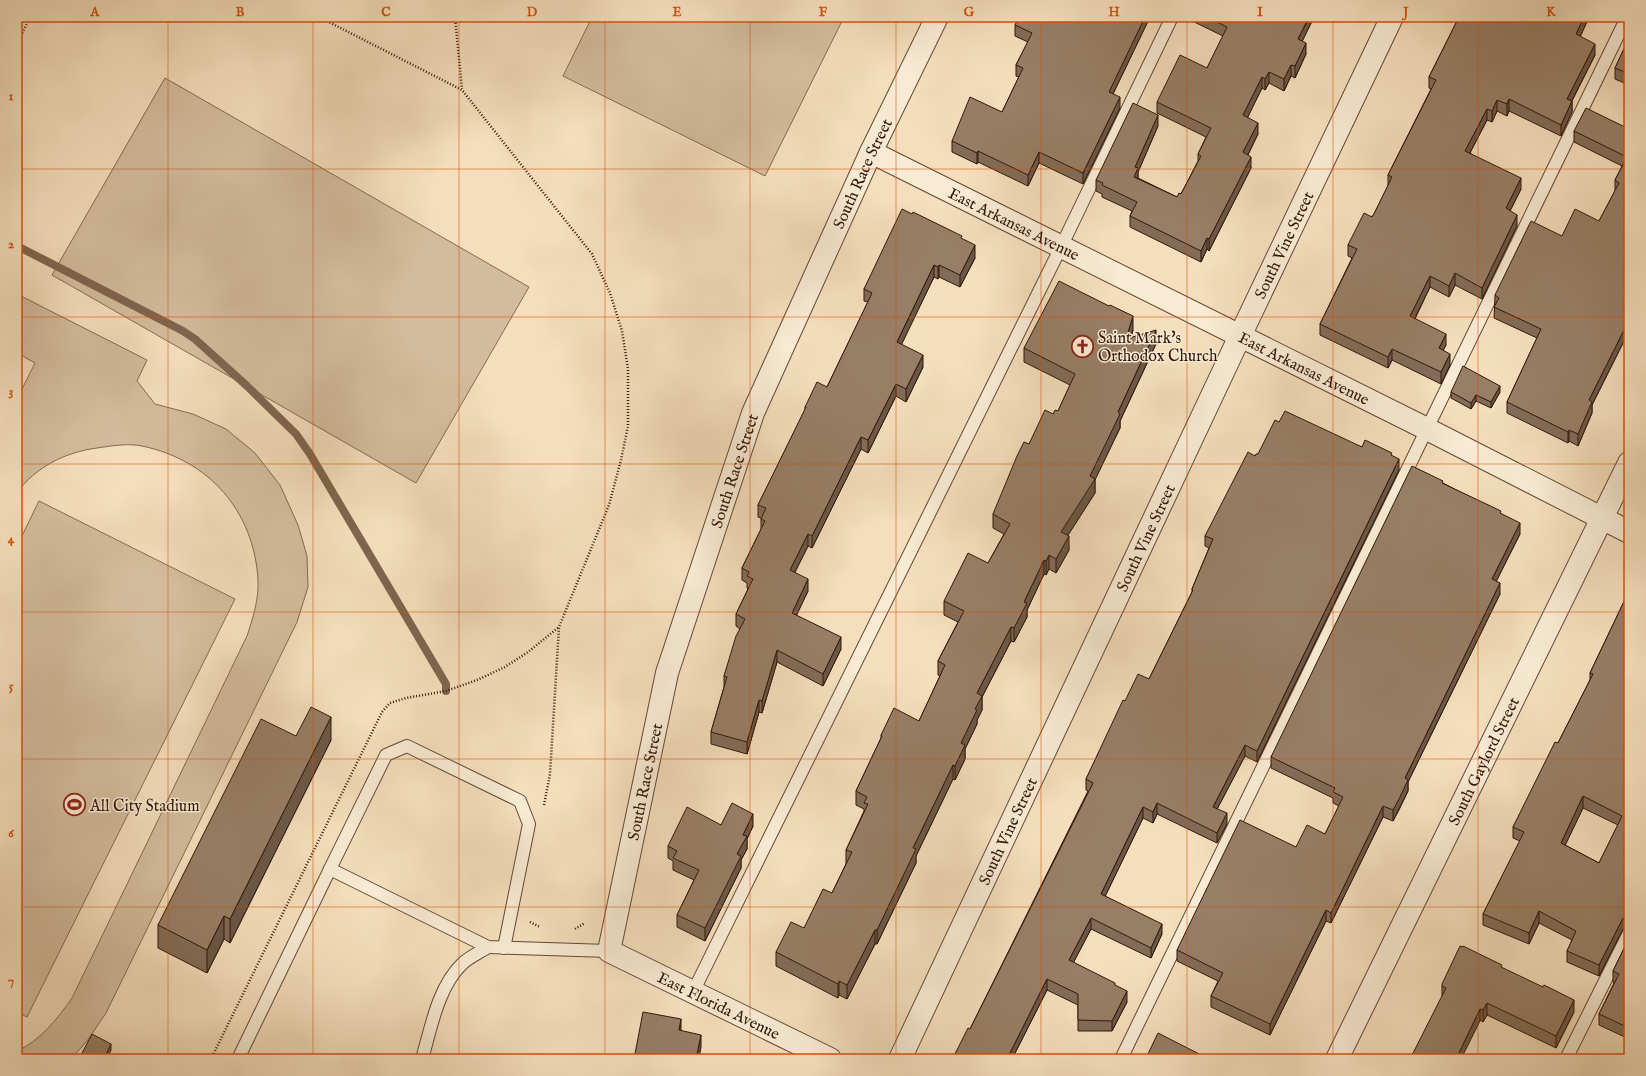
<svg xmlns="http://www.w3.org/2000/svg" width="1646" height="1076" viewBox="0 0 1646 1076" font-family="'IM FELL English',serif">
	<rect width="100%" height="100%" fill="#f4debb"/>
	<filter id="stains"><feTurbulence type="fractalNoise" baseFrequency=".005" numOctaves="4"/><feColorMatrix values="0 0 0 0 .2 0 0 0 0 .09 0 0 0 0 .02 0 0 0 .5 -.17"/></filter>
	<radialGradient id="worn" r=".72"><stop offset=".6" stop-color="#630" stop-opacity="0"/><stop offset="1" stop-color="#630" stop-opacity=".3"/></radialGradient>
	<g fill="#d3bc9d" stroke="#836953">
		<polygon points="592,17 844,17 765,176 563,76"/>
		<polygon points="165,78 529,287 416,483 52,275"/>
		<path d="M17 294 147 360 137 381 155 404 193 414 226 429 255 453 280 485 298 525 307 556 308 587 297 622 106 1013 87 1041 71 1059H17V1051C40 1041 58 1018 72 998L247 636C253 618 259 599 258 580 254 511 209 460 142 446 128 443 111 446 97 448 66 452 35 467 17 493V399L35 363 17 353Z"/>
		<polygon points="39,501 235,599 27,1017 17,1012 17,546"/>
	</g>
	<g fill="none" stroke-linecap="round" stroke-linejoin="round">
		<polyline stroke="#7f654f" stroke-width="8" points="17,245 21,248 183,331 195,339 247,386 296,434 310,454 446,684 446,691"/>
		<defs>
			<g id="lane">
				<polyline points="330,869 386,755 407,746 520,801 529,824 504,948"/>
				<polyline points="693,992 1061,247 1172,17"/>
				<polyline points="238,1059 330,869 488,947 609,951"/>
				<path d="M422 1059C431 1028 438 987 462 964 469 957 479 953 488 947"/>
				<polyline points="1121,1059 1627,17"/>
				<polyline points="1566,1059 1629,933"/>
			</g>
			<g id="street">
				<path id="s1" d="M871 152 1427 429 1629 532"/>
				<path id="s2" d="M830 1059 609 951 667 673 753 413 871 152 937 17"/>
				<path id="s3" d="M900 1059 1240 336 1392 17"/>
				<path id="s4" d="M1337 1059 1629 463"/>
			</g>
		</defs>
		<use href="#lane" stroke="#634836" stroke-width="14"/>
		<use href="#street" stroke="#634836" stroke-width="24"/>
		<g stroke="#331609" stroke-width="2.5" stroke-dasharray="1 2" stroke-linecap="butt">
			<polyline points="319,17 462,90 592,254 610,293 622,331 628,369 628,426 621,460 609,505 559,627 550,774 544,805"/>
			<polyline points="455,17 462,89"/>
			<polyline points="17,44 30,17"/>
			<polyline points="530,922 540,927"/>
			<polyline points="575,929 585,923"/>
			<polyline points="211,1059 382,712 390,703 406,698 446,691 477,680 505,667 528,652 559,627"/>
		</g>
		<use href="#lane" stroke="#f8ead3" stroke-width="12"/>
		<use href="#street" stroke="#f8ead3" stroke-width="22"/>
	</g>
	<g fill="#826c58" stroke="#331609" fill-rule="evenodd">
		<polygon points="1150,17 1113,94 1120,108 1083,184 1039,163 1028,186 978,162 977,164 952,152 952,141 1002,112 1019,77 1016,76 1016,65 1028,42 1015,36 1015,25"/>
		<polygon points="1184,17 1314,17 1302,41 1306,54 1295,78 1291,76 1284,91 1269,83 1265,90 1262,88 1247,118 1258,134 1248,155 1251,168 1209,251 1207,249 1201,262 1130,227 1130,216 1132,211 1102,197 1102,194 1096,191 1096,180 1158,126 1138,172 1138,178 1177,197 1181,194 1198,161 1198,154 1206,137 1157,113 1157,102 1207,68 1223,36"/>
		<polygon points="1459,17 1589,17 1580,37 1595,55 1572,101 1572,112 1561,136 1509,111 1507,116 1497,111 1492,122 1487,120 1470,153 1521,189 1510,211 1517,226 1482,299 1455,285 1449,297 1430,287 1415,319 1446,345 1443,350 1450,365 1441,384 1392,360 1388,368 1320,335 1320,324 1352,258 1348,256 1348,245 1374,214 1388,186 1388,175 1431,89 1429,88 1429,77"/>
		<polygon points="1629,38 1629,85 1615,79 1615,68"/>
		<polygon points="1629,129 1629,331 1592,405 1592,413 1578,446 1569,441 1568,443 1507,413 1507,402 1537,338 1494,318 1495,295 1562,236 1599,221 1615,191 1615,180 1622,166 1574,142 1574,131"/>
		<polygon points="912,214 962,239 975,258 960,287 939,277 938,279 934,277 901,344 923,367 906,402 896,396 868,453 861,449 812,548 808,546 795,572 808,591 796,615 841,649 823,686 777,662 762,713 759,712 747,754 711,744 711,732 724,687 724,676 740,629 736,626 736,614 748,589 747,588 747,583 742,580 742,568 761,529 761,518 758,517 758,505 805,410 805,407 827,387 868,302 864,301 864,289"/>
		<polygon points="1133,330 1131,337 1156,344 1120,421 1120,428 1095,479 1095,493 1068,535 1069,550 1056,573 1049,569 1046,575 1044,574 1027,610 1027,617 1014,642 1011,641 982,697 982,710 977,720 977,724 965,749 965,759 955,780 953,779 916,856 916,863 877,944 875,944 847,999 839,995 838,998 776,966 776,952 804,928 832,893 846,864 846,850 864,811 864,809 856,805 856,791 881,738 881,735 919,721 940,676 938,675 938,661 958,622 944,615 944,601 988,563 1004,534 993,528 993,514 1029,444 1053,414 1058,411 1070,385 1024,362 1024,348"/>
		<polygon points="1451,392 1500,392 1491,408 1476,401 1471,409 1451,398"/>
		<polygon points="1279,422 1392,456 1399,470 1257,762 1245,756 1217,809 1227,824 1217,843 1157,814 1153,823 1143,818 1105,896 1162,934 1151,958 1091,929 1073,963 1115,985 1127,1002 1112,1031 1078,1031 1078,1005 1047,990 1012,1059 955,1059 955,1054 970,1029 1088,791 1086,790 1086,779 1125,701 1149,679 1192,592 1192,589 1209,548 1205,546 1205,536 1255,456 1258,454"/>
		<polygon points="1443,483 1501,514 1520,534 1496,581 1500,594 1408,782 1408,791 1399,810 1393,821 1383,817 1331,923 1326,921 1270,1035 1211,1007 1211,996 1218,981 1177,961 1177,950 1296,847 1325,834 1339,806 1333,803 1333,798 1271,768 1271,757"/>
		<path d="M1629 591V926H1628L1623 929 1599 976 1567 962V951L1572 940 1539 923 1529 944 1483 925V914L1520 841 1513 838V827L1558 743 1590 680V673ZM1583 808 1618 825 1599 863 1565 845Z"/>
		<polygon points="296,736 331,740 230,943 224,939 207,973 158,948 158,925"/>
		<polygon points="721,825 753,826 747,839 747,849 741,860 741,868 705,941 677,927 677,915 694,880 673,870 673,861 668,858 668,846"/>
		<polygon points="1629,938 1629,1039 1599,1025 1599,1014 1614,983 1613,982 1613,971"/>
		<polygon points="1502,968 1574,1012 1556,1048 1487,1015 1483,1022 1442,996 1442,986"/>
		<polygon points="1147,1056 1209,1059 1147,1059"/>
	</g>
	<g fill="#6a5847" stroke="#331609">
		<polygon points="1145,17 1150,17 1111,98 1109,92 1111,87"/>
		<polygon points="1309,17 1314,17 1298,50 1298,39"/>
		<polygon points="1584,17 1589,17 1576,46 1576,34"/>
		<polygon points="1306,43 1306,54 1295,78 1295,66"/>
		<polygon points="1595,44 1595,55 1567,110 1567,99"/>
		<polygon points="1291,65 1291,76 1284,91 1284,79"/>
		<polygon points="1269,72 1269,83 1265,90 1265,79"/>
		<polygon points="1262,77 1262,88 1243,127 1243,115"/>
		<polygon points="1120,97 1120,108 1083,184 1083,173"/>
		<polygon points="1509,99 1509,111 1507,116 1507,104"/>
		<polygon points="1497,100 1497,111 1492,122 1492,111"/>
		<polygon points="1572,101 1572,112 1561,136 1561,125"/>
		<polygon points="1487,109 1487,120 1465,162 1465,151"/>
		<polygon points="1158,115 1158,126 1138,172 1138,179 1134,177 1135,167"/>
		<polygon points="1258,123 1258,134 1243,164 1243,152"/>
		<polygon points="978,151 978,162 977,164 977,153"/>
		<polygon points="1039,152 1039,163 1028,186 1028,175"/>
		<polygon points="1251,157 1251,168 1209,251 1209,239"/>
		<polygon points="1521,178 1521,189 1506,219 1506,208"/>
		<polygon points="1517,215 1517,226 1482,299 1482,288"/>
		<polygon points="1207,238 1207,249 1201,262 1201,251"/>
		<polygon points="975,245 975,258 960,287 960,275"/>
		<polygon points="934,265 934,277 897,354 897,342"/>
		<polygon points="939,265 939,277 938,279 938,267"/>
		<polygon points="1455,273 1455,285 1449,297 1449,286"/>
		<polygon points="1430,276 1430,287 1410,328 1410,316"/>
		<polygon points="1133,316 1133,330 1126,353 1126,339"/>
		<polygon points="1629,320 1629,331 1592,405 1592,413 1578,446 1578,434 1589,400"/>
		<polygon points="1156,330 1156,344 1120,421 1120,428 1095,480 1095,479 1095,493 1061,546 1061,532 1090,476 1118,412"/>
		<polygon points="1446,334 1446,345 1439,359 1439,348"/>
		<polygon points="1392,349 1392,360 1388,368 1388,357"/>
		<polygon points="1450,354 1450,365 1441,384 1441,372"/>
		<polygon points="923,355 923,367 906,402 906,389"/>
		<polygon points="896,384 896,396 868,453 868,440"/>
		<polygon points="1500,386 1500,392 1491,408 1491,402"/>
		<polygon points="1476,395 1476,401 1471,409 1471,403"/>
		<polygon points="1569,430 1569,441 1568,443 1568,432"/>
		<polygon points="861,437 861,449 812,548 812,536"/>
		<polygon points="1399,459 1399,470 1257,762 1257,751"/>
		<polygon points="1520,523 1520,534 1492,590 1492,579"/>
		<polygon points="808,534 808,546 790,582 790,570"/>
		<polygon points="1069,536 1069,550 1056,573 1056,559"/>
		<polygon points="1049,555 1049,569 1046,575 1046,561"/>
		<polygon points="1044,560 1044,574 1027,610 1027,617 1014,642 1014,628 1024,602"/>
		<polygon points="808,579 808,591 792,625 792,613"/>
		<polygon points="1500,583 1500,594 1408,782 1408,791 1393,821 1393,810 1405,778"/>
		<polygon points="1011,627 1011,641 982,697 982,710 977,720 977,724 965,749 965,759 955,780 955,766 961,743 977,693"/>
		<polygon points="841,637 841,649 823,686 823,674"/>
		<polygon points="777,650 777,662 762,713 762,701"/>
		<polygon points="759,700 759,712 747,754 747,742"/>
		<polygon points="331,717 331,740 230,943 230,919"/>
		<polygon points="1245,745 1245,756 1213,817 1213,807"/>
		<polygon points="953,765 953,779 916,856 916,863 877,944 877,930 913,848"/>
		<polygon points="1583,796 1583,808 1561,854 1561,843"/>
		<polygon points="1157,803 1157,814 1153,823 1153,812"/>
		<polygon points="1383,806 1383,817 1331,923 1331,913"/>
		<polygon points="1143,807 1143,818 1101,905 1101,894"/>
		<polygon points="1227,813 1227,824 1217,843 1217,833"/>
		<polygon points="753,814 753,826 747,839 747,849 741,860 741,868 705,941 705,928 737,854 743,835"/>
		<polygon points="1326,910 1326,921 1270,1035 1270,1024"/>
		<polygon points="1539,911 1539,923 1529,944 1529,933"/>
		<polygon points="1628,914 1628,926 1623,929 1599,976 1599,965 1623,918"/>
		<polygon points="224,916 224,939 207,973 207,950"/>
		<polygon points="1091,918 1091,929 1069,971 1069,960"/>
		<polygon points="1162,924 1162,934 1151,958 1151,948"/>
		<polygon points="875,930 875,944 847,999 847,985"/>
		<polygon points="1047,979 1047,990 1012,1059 1007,1059"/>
		<polygon points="839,981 839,995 838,998 838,984"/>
		<polygon points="1127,991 1127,1002 1112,1031 1112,1021"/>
		<polygon points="1574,1000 1574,1012 1556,1048 1556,1036"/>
		<polygon points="1487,1003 1487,1015 1483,1022 1483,1010"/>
		<polygon points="1480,1009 1480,1021 1461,1059 1456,1059"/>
		<polygon points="681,1019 681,1032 679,1030"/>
		<polygon points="701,1035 701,1047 699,1059 696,1059"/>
		<polygon points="111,1044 111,1050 107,1059 104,1059"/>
	</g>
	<g fill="#977e66" stroke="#331609" fill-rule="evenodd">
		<polygon points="1019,17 1145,17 1109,92 1120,97 1083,173 1039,152 1028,175 978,151 977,153 952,141 970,97 1002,112 1023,68 1016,65 1032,33 1015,25"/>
		<polygon points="1207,17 1309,17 1298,39 1306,43 1295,66 1291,65 1284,79 1269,72 1265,79 1262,77 1243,115 1258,123 1243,152 1251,157 1209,239 1207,238 1201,251 1130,216 1137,202 1102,185 1103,183 1096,180 1133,103 1158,115 1135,167 1138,168 1134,177 1177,197 1179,193 1181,194 1201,156 1198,154 1211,128 1157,102 1180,55 1207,68 1227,27"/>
		<polygon points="1459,17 1584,17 1576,34 1595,44 1567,99 1572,101 1561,125 1509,99 1507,104 1497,100 1492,111 1487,109 1465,151 1521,178 1506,208 1517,215 1482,288 1455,273 1449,286 1430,276 1410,316 1446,334 1439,348 1450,354 1441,372 1392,349 1388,357 1320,324 1357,249 1348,245 1364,213 1372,217 1374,214 1392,177 1388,175 1436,80 1429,77"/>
		<polygon points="1629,38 1629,74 1615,68"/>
		<polygon points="1586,108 1629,129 1629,320 1589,400 1592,402 1578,434 1569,430 1568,432 1507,402 1541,329 1494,307 1499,298 1495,295 1531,221 1562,236 1575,209 1599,221 1619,183 1615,180 1627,157 1574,131"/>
		<polygon points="902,209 912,214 913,212 962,236 961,238 975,245 960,275 939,265 938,267 934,265 897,342 923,355 906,389 896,384 868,440 861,437 812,536 808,534 790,570 808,579 792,613 841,637 823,674 777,650 762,701 759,700 747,742 711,732 727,677 724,676 736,636 745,619 736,614 753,579 747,576 749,572 742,568 765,521 761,519 766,508 758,505 806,407 805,407 817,382 827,387 872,293 864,289"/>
		<polygon points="1059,281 1109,306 1110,305 1133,316 1126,339 1156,330 1118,412 1120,414 1090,476 1095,479 1061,532 1069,536 1056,559 1049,555 1046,561 1044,560 1024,602 1027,603 1014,628 1011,627 977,693 982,696 975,709 977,710 961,743 965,745 955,766 953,765 913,848 916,849 877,930 875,930 847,985 839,981 838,984 776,952 791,922 804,928 823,889 832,893 852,852 846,850 868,804 864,803 867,797 856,791 882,736 881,735 894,708 919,721 945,665 938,661 964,611 944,601 968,553 988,563 1010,524 993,514 1017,456 1024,442 1029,444 1045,410 1053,414 1055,410 1058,411 1075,374 1024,348"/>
		<polygon points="1463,366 1500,386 1491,402 1476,395 1471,403 1451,392"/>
		<polygon points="1285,411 1362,447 1365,440 1392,453 1391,455 1399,459 1257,751 1245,745 1213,807 1227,813 1217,833 1157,803 1153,812 1143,807 1101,894 1162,924 1151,948 1091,918 1069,960 1115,983 1115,985 1127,991 1112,1021 1078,1020 1078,994 1047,979 1007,1059 960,1059 961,1057 955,1054 968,1028 970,1029 1093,783 1086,779 1123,700 1125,701 1138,674 1149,679 1193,590 1192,589 1213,539 1205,536 1248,452 1255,456 1256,454 1258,454 1275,420 1279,422"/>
		<polygon points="1412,466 1443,481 1442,483 1501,511 1500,513 1520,523 1492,579 1500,583 1405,778 1408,780 1399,799 1393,810 1383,806 1331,913 1326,910 1270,1024 1211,996 1223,973 1177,950 1240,820 1296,847 1307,825 1325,834 1343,797 1333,792 1335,788 1271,757"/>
		<path d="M1629 591V914H1628L1623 918 1599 965 1567 951 1576 931 1539 911 1529 933 1483 914 1524 832 1513 827 1555 742 1558 743 1593 674 1590 673ZM1583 796 1622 816 1599 863 1561 843Z"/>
		<polygon points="311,707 331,717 230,919 224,916 207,950 158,925 261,719 296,736"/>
		<polygon points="732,803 753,814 743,835 747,836 737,854 741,856 705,928 677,915 699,870 673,858 677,851 668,846 687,807 721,825"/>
		<polygon points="1629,938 1629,1028 1599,1014 1619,974 1613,971"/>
		<polygon points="1460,946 1463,947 1463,946 1502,965 1501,967 1543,987 1544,985 1574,1000 1556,1036 1487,1003 1483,1010 1480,1009 1456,1059 1410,1059 1446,988 1442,986 1442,984"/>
		<polygon points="643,1012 681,1019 679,1030 701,1035 696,1059 634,1059"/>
		<polygon points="1158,1033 1209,1059 1154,1059 1147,1056"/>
		<polygon points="92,1034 111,1044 104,1059 79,1059"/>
	</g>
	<path fill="none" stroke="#d6520c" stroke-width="1" stroke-opacity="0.55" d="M168 17V1059M313 17V1059M459 17V1059M605 17V1059M750 17V1059M896 17V1059M1041 17V1059M1187 17V1059M1333 17V1059M1478 17V1059M17 169H1629M17 317H1629M17 464H1629M17 612H1629M17 759H1629M17 907H1629"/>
	<defs>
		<symbol id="church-ring" viewBox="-11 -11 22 22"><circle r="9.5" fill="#f8ead3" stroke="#8f2418" stroke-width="1.5"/><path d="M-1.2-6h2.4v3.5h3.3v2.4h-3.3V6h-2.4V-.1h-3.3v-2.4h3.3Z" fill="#8f2418"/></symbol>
		<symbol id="stadium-ring" viewBox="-11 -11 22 22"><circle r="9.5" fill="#f8ead3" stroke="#8f2418" stroke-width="1.5"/><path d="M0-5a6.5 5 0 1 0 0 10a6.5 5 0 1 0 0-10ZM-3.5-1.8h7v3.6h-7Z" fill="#8f2418"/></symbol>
	</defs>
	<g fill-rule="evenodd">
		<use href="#church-ring" x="1070" y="334" width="25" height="25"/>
		<use href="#stadium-ring" x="62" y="792" width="25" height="25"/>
	</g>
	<g text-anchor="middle" stroke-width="3" stroke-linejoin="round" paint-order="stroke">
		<g font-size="16" fill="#331609" stroke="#f8ead3">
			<text dy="6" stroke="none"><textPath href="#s2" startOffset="1067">South Race Street</textPath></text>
			<text dy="6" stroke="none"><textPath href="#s1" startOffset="160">East Arkansas Avenue</textPath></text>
			<text dy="6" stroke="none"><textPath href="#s3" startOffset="900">South Vine Street</textPath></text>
			<text dy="6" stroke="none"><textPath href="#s1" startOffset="484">East Arkansas Avenue</textPath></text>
			<text dy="6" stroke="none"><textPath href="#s2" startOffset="743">South Race Street</textPath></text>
			<text dy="6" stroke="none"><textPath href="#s3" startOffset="576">South Vine Street</textPath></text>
			<text dy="6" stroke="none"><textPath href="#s4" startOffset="332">South Gaylord Street</textPath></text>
			<text dy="6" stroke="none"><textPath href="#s2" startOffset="419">South Race Street</textPath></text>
			<text dy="6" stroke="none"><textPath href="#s3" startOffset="252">South Vine Street</textPath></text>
			<text transform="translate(719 1005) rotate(26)" y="6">East Florida Avenue</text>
		</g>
		<g font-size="16" fill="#331609" stroke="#f8ead3" text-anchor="start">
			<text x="1098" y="343">Saint Mark's<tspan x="1098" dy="18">Orthodox Church</tspan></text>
			<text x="90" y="811">All City Stadium</text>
		</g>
	</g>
	<rect width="1646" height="1076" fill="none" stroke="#f4debb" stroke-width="44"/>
	<rect x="22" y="22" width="1602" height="1032" fill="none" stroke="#d6520c" stroke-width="1.5"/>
	<g font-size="13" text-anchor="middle" font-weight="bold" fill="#d6520c">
		<text x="95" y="16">A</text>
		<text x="240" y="16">B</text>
		<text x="386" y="16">C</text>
		<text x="532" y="16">D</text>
		<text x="677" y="16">E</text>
		<text x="823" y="16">F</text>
		<text x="969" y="16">G</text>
		<text x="1114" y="16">H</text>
		<text x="1260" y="16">I</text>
		<text x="1406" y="16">J</text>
		<text x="1551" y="16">K</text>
		<text x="11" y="100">1</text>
		<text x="11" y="248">2</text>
		<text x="11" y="395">3</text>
		<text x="11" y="543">4</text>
		<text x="11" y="690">5</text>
		<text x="11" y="837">6</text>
		<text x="11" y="985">7</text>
	</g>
	<rect width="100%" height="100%" filter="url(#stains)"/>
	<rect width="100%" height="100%" fill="url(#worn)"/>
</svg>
